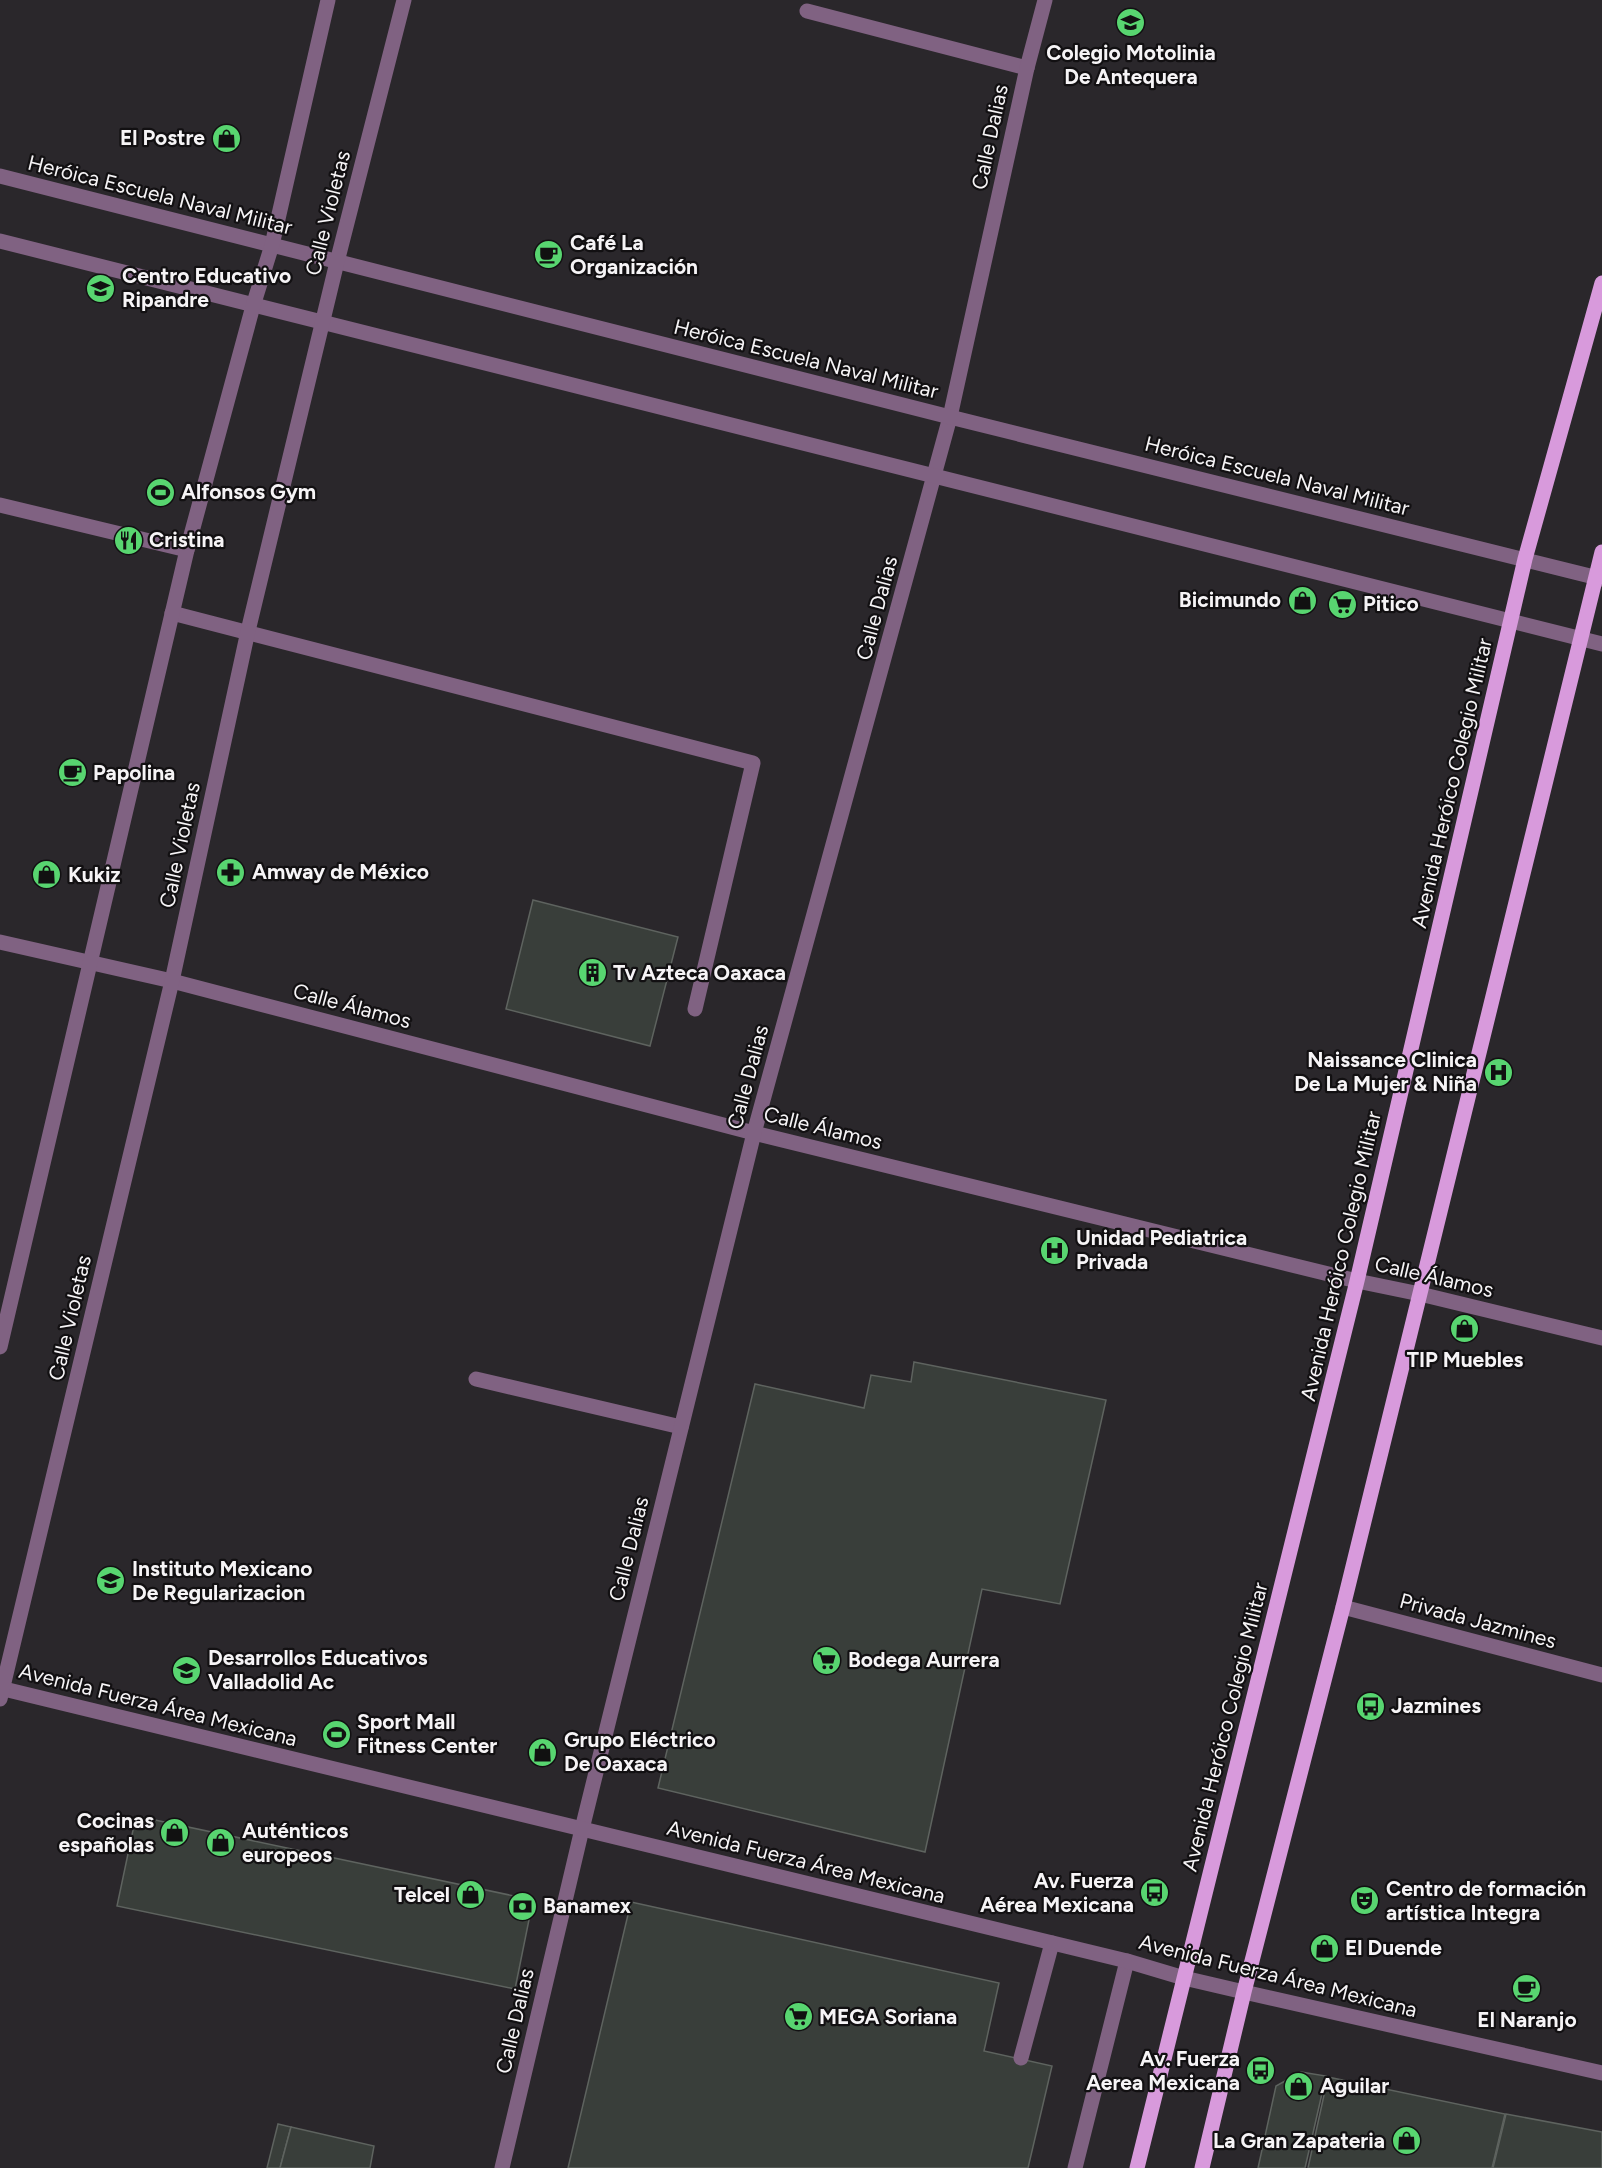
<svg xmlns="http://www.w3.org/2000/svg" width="1602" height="2168" viewBox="0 0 1602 2168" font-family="Figtree,sans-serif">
	<rect width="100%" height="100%" fill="#2a272b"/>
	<g fill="#393e3a" stroke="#5e635f" stroke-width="1.5">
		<polygon points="533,900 678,937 650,1046 506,1009"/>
		<polygon points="914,1362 1106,1400 1060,1604 982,1589 925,1852 658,1788 755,1384 864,1408 871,1375 911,1382"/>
		<polygon points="136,1816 533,1900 515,1989 117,1906"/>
		<polygon points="631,1902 999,1983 984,2051 1052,2066 1028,2168 568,2168"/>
		<polygon points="1301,2072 1326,2076 1305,2168 1258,2168 1276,2086"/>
		<polygon points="1328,2077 1505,2114 1492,2168 1308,2168"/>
		<polygon points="1506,2114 1602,2132 1602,2168 1493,2168"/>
		<polygon points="278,2124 291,2127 280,2168 267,2168"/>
		<polygon points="291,2127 374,2146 370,2168 280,2168"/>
	</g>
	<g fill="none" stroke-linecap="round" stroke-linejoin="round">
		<g stroke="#806282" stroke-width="15">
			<polyline points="172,613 753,763 695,1009"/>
			<polyline points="1021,2058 1052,1943"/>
			<polyline points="1075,2168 1127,1961"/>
		</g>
		<g stroke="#806282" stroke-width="15">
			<polyline points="807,11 1027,68"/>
			<polyline points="0,505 187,550"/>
			<polyline points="0,942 172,981 754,1133 1357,1281 1420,1294 1602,1338"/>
			<polyline points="476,1379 681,1427"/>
			<polyline points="1343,1607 1602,1675"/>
			<polyline points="1244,1992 1602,2073"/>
			<polyline points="502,2168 582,1829 754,1133 950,417 1027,68 1045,0"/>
		</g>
		<g stroke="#806282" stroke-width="15">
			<polyline points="0,176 950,417 1602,579"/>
			<polyline points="0,241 1602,644"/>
			<polyline points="0,1347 187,550 253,306 272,245 328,0"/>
			<polyline points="0,1688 1127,1961 1184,1978 1244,1992"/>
			<polyline points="0,1699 172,981 248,631 337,262 404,0"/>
		</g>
		<g stroke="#d89adc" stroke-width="15">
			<polyline points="1137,2168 1357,1281 1525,559 1602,283"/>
			<polyline points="1202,2168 1244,1992 1343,1607 1602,552"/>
		</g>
	</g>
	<defs>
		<symbol id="school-disc" viewBox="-11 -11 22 22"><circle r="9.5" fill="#58d570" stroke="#121012"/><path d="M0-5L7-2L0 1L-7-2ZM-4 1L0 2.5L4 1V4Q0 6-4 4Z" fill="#111"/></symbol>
		<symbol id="shop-disc" viewBox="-11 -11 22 22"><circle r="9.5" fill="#58d570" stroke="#121012"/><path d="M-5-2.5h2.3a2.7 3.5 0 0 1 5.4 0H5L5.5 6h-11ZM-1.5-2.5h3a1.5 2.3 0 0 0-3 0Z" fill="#111"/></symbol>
		<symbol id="cafe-disc" viewBox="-11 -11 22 22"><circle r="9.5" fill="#58d570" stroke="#121012"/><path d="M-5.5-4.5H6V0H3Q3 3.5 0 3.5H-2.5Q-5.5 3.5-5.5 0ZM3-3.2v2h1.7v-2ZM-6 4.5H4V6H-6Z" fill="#111"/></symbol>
		<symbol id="stadium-disc" viewBox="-11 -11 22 22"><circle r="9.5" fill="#58d570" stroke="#121012"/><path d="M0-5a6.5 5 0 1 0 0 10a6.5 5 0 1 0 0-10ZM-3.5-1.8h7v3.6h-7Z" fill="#111"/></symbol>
		<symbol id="restaurant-disc" viewBox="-11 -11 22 22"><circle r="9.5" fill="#58d570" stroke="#121012"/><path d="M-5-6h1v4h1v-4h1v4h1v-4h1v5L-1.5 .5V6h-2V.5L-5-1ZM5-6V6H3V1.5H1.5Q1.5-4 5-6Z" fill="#111"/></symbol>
		<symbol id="supermarket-disc" viewBox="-11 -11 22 22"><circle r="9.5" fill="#58d570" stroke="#121012"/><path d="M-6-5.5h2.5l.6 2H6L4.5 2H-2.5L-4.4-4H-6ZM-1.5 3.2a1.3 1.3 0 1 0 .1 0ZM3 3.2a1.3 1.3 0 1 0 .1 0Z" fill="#111"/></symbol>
		<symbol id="pharmacy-disc" viewBox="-11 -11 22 22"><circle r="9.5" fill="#58d570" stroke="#121012"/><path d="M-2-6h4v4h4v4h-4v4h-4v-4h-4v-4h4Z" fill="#111"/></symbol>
		<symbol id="building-disc" viewBox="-11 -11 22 22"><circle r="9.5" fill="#58d570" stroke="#121012"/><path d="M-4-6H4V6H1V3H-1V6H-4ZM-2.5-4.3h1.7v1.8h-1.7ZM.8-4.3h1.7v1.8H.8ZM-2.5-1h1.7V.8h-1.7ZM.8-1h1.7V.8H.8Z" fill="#111"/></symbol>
		<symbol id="hospital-disc" viewBox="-11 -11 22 22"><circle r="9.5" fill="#58d570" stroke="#121012"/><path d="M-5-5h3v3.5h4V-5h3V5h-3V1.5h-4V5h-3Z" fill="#111"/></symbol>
		<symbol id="bus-disc" viewBox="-11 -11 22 22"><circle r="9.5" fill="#58d570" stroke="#121012"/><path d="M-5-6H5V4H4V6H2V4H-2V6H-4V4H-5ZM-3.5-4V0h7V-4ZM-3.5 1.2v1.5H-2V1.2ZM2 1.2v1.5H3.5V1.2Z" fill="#111"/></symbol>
		<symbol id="theatre-disc" viewBox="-11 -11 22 22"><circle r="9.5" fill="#58d570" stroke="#121012"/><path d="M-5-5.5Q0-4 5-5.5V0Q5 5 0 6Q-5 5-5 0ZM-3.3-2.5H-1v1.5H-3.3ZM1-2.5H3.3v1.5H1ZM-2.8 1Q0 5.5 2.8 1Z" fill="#111"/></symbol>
		<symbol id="bank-disc" viewBox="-11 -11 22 22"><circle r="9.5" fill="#58d570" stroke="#121012"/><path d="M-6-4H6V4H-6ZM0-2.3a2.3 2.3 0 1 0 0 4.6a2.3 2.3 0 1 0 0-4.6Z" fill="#111"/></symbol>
	</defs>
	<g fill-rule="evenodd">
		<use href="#school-disc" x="1114" y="6" width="33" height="33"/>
		<use href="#shop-disc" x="210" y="122" width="33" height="33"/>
		<use href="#cafe-disc" x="532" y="238" width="33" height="33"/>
		<use href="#school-disc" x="84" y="272" width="33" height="33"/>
		<use href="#stadium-disc" x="144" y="476" width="33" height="33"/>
		<use href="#restaurant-disc" x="112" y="524" width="33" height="33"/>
		<use href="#shop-disc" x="1286" y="584" width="33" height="33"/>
		<use href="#supermarket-disc" x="1326" y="588" width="33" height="33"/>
		<use href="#cafe-disc" x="56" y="756" width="33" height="33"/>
		<use href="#pharmacy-disc" x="214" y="856" width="33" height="33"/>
		<use href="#shop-disc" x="30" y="858" width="33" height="33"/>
		<use href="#building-disc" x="576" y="956" width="33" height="33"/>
		<use href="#hospital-disc" x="1482" y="1056" width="33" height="33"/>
		<use href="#hospital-disc" x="1038" y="1234" width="33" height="33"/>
		<use href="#shop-disc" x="1448" y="1312" width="33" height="33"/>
		<use href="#school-disc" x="94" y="1564" width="33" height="33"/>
		<use href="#supermarket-disc" x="810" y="1644" width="33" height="33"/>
		<use href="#school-disc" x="170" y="1654" width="33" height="33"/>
		<use href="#bus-disc" x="1354" y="1690" width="33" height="33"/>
		<use href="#stadium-disc" x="320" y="1718" width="33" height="33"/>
		<use href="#shop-disc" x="526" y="1736" width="33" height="33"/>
		<use href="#shop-disc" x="158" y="1816" width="33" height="33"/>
		<use href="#shop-disc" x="204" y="1826" width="33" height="33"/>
		<use href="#bus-disc" x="1138" y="1876" width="33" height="33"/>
		<use href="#shop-disc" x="454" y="1878" width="33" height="33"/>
		<use href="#theatre-disc" x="1348" y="1884" width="33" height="33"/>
		<use href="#bank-disc" x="506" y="1890" width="33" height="33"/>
		<use href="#shop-disc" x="1308" y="1932" width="33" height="33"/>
		<use href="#cafe-disc" x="1510" y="1972" width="33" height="33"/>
		<use href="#supermarket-disc" x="782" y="2000" width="33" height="33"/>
		<use href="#bus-disc" x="1244" y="2054" width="33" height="33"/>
		<use href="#shop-disc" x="1282" y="2070" width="33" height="33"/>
		<use href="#shop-disc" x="1390" y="2124" width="33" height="33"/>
	</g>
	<g text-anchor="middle" stroke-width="4.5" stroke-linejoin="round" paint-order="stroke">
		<g font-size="21" font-weight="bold" fill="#f6f4f6" stroke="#121012" text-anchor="start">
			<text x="1131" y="60" text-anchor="middle">Colegio Motolinia<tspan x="1131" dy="24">De Antequera</tspan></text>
			<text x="205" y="145" text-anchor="end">El Postre</text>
			<text x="570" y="250">Café La<tspan x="570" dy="24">Organización</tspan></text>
			<text x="122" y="283">Centro Educativo<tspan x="122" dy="24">Ripandre</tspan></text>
			<text x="181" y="499">Alfonsos Gym</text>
			<text x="149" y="547">Cristina</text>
			<text x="1281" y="607" text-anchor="end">Bicimundo</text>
			<text x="1363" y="611">Pitico</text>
			<text x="93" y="780">Papolina</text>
			<text x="252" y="879">Amway de México</text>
			<text x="68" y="882">Kukiz</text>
			<text x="613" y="980">Tv Azteca Oaxaca</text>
			<text x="1477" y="1067" text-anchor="end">Naissance Clinica<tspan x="1477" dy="24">De La Mujer &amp; Niña</tspan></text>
			<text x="1076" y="1245">Unidad Pediatrica<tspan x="1076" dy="24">Privada</tspan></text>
			<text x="1465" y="1367" text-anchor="middle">TIP Muebles</text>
			<text x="132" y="1576">Instituto Mexicano<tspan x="132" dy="24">De Regularizacion</tspan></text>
			<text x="208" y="1665">Desarrollos Educativos<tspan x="208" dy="24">Valladolid Ac</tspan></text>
			<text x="848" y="1667">Bodega Aurrera</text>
			<text x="1391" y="1713">Jazmines</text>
			<text x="357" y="1729">Sport Mall<tspan x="357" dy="24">Fitness Center</tspan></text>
			<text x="564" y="1747">Grupo Eléctrico<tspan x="564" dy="24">De Oaxaca</tspan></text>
			<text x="154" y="1828" text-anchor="end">Cocinas<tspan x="154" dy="24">españolas</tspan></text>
			<text x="242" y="1838">Auténticos<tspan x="242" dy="24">europeos</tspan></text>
			<text x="1134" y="1888" text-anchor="end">Av. Fuerza<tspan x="1134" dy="24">Aérea Mexicana</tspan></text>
			<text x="1386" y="1896">Centro de formación<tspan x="1386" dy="24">artística Integra</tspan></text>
			<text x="450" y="1902" text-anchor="end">Telcel</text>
			<text x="543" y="1913">Banamex</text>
			<text x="1345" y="1955">El Duende</text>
			<text x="819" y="2024">MEGA Soriana</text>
			<text x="1527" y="2027" text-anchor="middle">El Naranjo</text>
			<text x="1240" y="2066" text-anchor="end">Av. Fuerza<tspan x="1240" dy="24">Aerea Mexicana</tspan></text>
			<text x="1320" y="2093">Aguilar</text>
			<text x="1385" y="2148" text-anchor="end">La Gran Zapateria</text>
		</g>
		<g font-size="21" fill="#f6f4f6" stroke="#121012">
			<text transform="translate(990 137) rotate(-78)" y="7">Calle Dalias</text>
			<text transform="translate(160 195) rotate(14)" y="7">Heróica Escuela Naval Militar</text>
			<text transform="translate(328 213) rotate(-76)" y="7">Calle Violetas</text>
			<text transform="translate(806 359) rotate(14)" y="7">Heróica Escuela Naval Militar</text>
			<text transform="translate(1277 476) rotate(14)" y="7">Heróica Escuela Naval Militar</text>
			<text transform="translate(877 608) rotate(-75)" y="7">Calle Dalias</text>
			<text transform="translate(1452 783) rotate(-77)" y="7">Avenida Heróico Colegio Militar</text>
			<text transform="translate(180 845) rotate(-78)" y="7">Calle Violetas</text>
			<text transform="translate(352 1006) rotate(15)" y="7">Calle Álamos</text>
			<text transform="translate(748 1077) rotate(-75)" y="7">Calle Dalias</text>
			<text transform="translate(823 1128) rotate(14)" y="7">Calle Álamos</text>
			<text transform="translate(1341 1256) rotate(-77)" y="7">Avenida Heróico Colegio Militar</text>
			<text transform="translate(1434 1277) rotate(13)" y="7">Calle Álamos</text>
			<text transform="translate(70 1318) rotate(-77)" y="7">Calle Violetas</text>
			<text transform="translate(629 1549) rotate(-76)" y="7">Calle Dalias</text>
			<text transform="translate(1478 1621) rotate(15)" y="7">Privada Jazmines</text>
			<text transform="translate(158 1705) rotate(14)" y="7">Avenida Fuerza Área Mexicana</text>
			<text transform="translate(1225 1727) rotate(-76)" y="7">Avenida Heróico Colegio Militar</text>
			<text transform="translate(806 1862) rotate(14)" y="7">Avenida Fuerza Área Mexicana</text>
			<text transform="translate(1278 1976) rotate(14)" y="7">Avenida Fuerza Área Mexicana</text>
			<text transform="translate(515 2021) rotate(-77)" y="7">Calle Dalias</text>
		</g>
	</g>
</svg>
